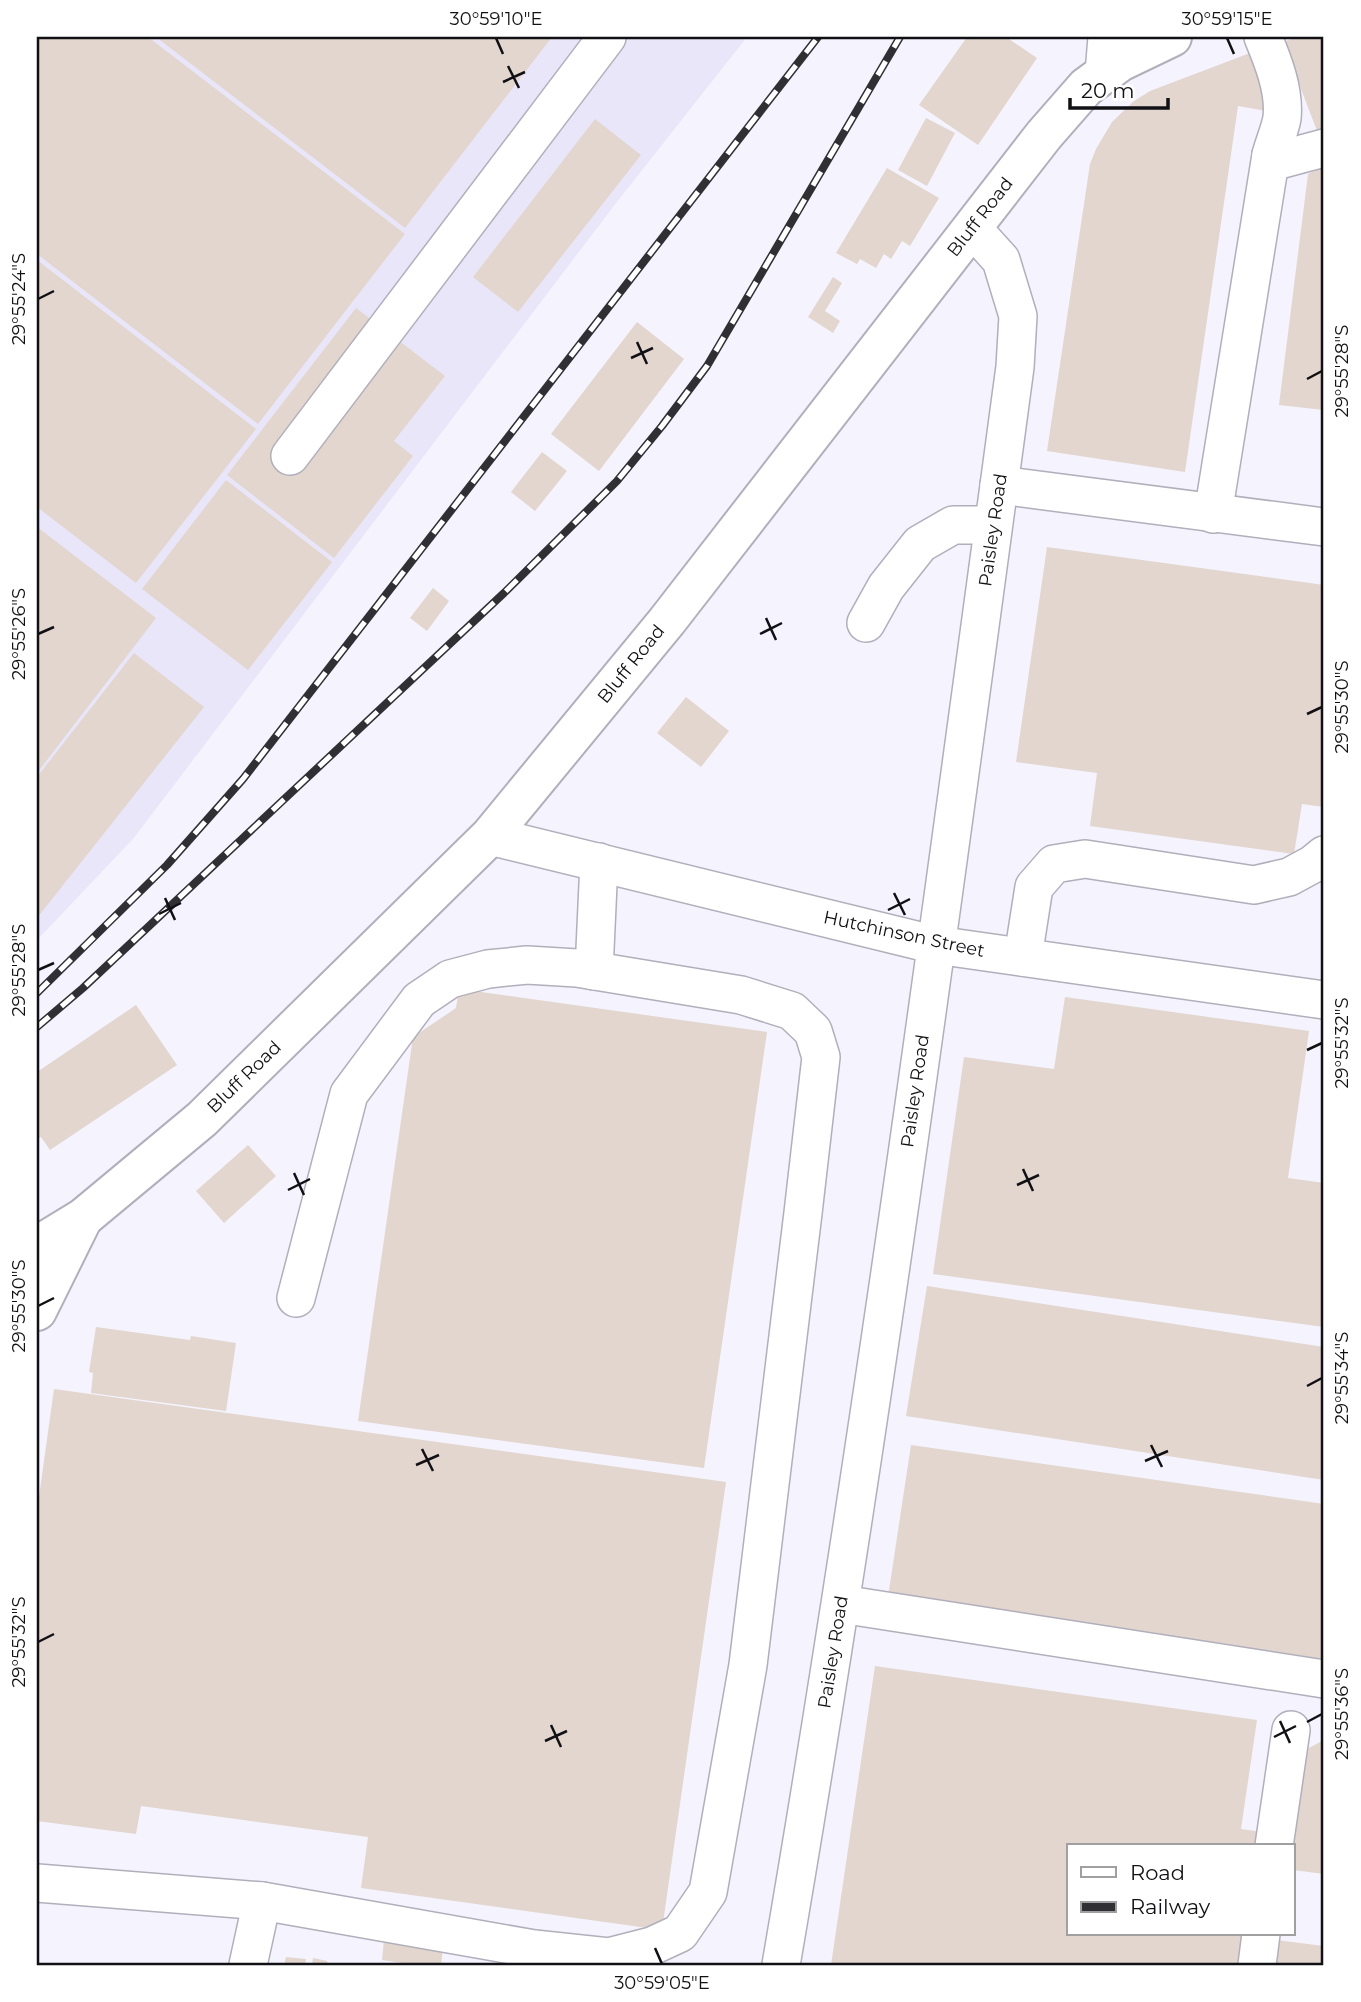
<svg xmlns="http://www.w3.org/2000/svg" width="1361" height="2002" viewBox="0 0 1361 2002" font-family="Montserrat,sans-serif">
	<rect width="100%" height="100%" fill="#f5f3fd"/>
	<polygon fill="#e9e6f9" points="37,37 747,37 613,207 133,839 37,940"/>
	<g fill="#e2d6cf">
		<polygon points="37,37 148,37 405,234 258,424 37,254"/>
		<polygon points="156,37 552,37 405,228"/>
		<polygon points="967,37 1006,37 1037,58 978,145 919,105"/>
		<polygon points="1297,37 1324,37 1324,134 1319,136 1283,42"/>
		<polygon points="1250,53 1272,112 1238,106 1185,472 1047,451 1090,164 1096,149 1112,122 1134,101 1150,91"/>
		<polygon points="926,118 955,133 927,186 898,170"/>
		<polygon points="595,119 641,155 518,312 473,277"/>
		<polygon points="1324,167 1324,410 1279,405 1308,174"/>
		<polygon points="887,168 939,198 910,246 902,241 891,259 884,254 876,268 860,259 857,264 836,253"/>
		<polygon points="37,260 256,429 136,583 37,507"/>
		<polygon points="833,277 842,283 825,311 840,321 833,333 808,317"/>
		<polygon points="356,308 445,376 394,441 413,456 334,558 227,475"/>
		<polygon points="637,322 684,359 599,471 551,434"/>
		<polygon points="542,452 567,471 535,511 511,492"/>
		<polygon points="226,480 332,562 248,670 142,589"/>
		<polygon points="37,527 156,618 37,773"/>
		<polygon points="1047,547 1324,585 1324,807 1302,804 1294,854 1090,826 1097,773 1016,762"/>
		<polygon points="433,588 449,601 427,631 410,618"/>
		<polygon points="134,653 204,707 37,918 37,777"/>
		<polygon points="686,697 729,731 701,767 657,733"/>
		<polygon points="459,989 767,1032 704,1468 358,1421 413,1037 456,1008"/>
		<polygon points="1065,997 1309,1031 1288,1178 1324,1183 1324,1327 933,1274 964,1057 1054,1069"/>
		<polygon points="136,1005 177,1065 50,1150 41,1137 37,1139 37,1072"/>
		<polygon points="248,1145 276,1176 224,1223 196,1191"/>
		<polygon points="927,1286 1324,1347 1324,1480 906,1416"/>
		<polygon points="96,1327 190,1340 191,1336 236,1343 226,1411 91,1393 93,1373 89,1372"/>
		<polygon points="54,1389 726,1482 662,1930 361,1888 368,1837 141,1806 136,1834 37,1821 37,1511"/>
		<polygon points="911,1445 1324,1504 1324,1659 888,1597"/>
		<polygon points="875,1666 1257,1720 1241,1829 1263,1832 1261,1846 1069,1846 1069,1934 1248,1934 1243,1965 831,1965"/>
		<polygon points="1324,1740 1324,1874 1293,1870 1292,1846 1305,1750"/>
		<polygon points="384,1940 443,1949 441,1965 416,1965 382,1960"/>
		<polygon points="1276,1940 1324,1946 1324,1965 1272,1965"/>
		<polygon points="286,1957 306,1959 305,1965 284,1965"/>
		<polygon points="313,1958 327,1961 328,1965 312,1965"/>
	</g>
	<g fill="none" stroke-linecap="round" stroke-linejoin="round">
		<defs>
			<g id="minor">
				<polyline points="1104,74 1107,37"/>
				<polyline points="1271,155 1283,159 1324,148"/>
				<polyline points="290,456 607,37"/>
				<polyline points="999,485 1324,527"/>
				<path d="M1213 514 1271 155C1274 143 1280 130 1282 118 1285 91 1273 61 1263 37"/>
				<polyline points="866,623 886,587 920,544 953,525 993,525"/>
				<polyline points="490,836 936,945 1324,1000"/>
				<polyline points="1023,957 1034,887 1054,864 1085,859 1254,885 1289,877 1313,864 1324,855"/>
				<polyline points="594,971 599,862"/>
				<polyline points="841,1604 1324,1679"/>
				<polyline points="1274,1846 1291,1730"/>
				<polyline points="37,1883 262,1901 534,1949 609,1957 652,1946 680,1933 708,1892 748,1665 803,1213 821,1057 813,1031 792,1011 741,995 577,968 527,965 488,969 450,979 419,1000 349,1094 296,1298"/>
				<polyline points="248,1965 262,1901"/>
				<path d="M781 1965C872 1435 943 901 1015 367L1018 316 1001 260 972 228"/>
				<polyline points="1257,1965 1261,1934"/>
			</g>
			<g id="major">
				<polyline points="37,1246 83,1218 202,1119 490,836 667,621 1044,135 1086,87 1120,62 1172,37"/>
				<polyline points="37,1311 83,1218"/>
			</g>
		</defs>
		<use href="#minor" stroke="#b1afbb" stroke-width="40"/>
		<use href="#major" stroke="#b1afbb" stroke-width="42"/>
		<use href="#minor" stroke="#fff" stroke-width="37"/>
		<use href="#major" stroke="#fff" stroke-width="38"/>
		<defs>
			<g id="rail">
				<polyline points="37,993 167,865 243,779 818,37"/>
				<polyline points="37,1027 83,988 504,593 617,481 662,426 707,366 900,37"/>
			</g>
		</defs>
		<use href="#rail" stroke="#302f34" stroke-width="8"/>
		<use href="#rail" stroke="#fff" stroke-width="5" stroke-dasharray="16" stroke-linecap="butt"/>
	</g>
	<path fill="none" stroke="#111014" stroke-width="2.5" d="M496 38 503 54M1227 38 1234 54M508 66 519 88M503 82 525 72M38 299 54 291M637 342 647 364M631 358 653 348M1307 379 1322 371M766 618 776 640M38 634 54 627M760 634 782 623M1307 714 1322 707M894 893 905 915M165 898 175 920M888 910 910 899M159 914 181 903M38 970 54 963M1307 1050 1322 1043M1023 1169 1033 1191M294 1173 304 1195M1017 1185 1039 1175M288 1190 310 1179M38 1306 54 1298M1307 1386 1322 1378M1151 1445 1162 1467M422 1449 433 1471M1145 1461 1168 1451M416 1465 439 1455M38 1642 54 1634M1280 1721 1290 1743M1307 1722 1322 1714M551 1725 561 1747M1274 1737 1296 1726M545 1741 567 1731M655 1948 662 1964"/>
	<g text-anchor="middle" stroke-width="7" stroke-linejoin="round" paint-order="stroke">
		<g font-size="18" fill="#111014" stroke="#fff">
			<text transform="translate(980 217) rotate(-52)" y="6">Bluff Road</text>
			<text transform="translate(993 530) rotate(-82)" y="6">Paisley Road</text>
			<text transform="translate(631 664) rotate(-51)" y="6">Bluff Road</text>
			<text transform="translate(904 934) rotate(12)" y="6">Hutchinson Street</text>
			<text transform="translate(244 1077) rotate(-44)" y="6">Bluff Road</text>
			<text transform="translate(915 1091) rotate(-82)" y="6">Paisley Road</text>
			<text transform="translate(833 1652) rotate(-81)" y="6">Paisley Road</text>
		</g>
	</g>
	<rect width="1361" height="2002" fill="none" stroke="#ffffff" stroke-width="77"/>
	<rect x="1067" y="1844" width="228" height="91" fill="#ffffff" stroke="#a09fa1" stroke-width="2"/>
	<rect x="1081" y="1867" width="35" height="10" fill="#ffffff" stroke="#a09fa1" stroke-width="2"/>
	<text x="1130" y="1880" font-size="21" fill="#111014">Road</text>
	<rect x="1081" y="1902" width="35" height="10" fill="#302f34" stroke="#a09fa1" stroke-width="2"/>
	<text x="1130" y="1914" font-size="21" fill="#111014">Railway</text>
	<path d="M1070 98v10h98v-10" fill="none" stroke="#111014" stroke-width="3.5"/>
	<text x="1081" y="98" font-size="21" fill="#111014" stroke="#ffffff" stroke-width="5" paint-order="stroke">20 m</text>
	<rect x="38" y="38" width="1284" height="1926" fill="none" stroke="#111014" stroke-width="2.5"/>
	<g font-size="18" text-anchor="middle" fill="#111014">
		<text x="496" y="25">30°59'10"E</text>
		<text x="1227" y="25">30°59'15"E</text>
		<text transform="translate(19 299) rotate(-90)" y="6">29°55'24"S</text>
		<text transform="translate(1342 371) rotate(-90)" y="6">29°55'28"S</text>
		<text transform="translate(19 634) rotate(-90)" y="6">29°55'26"S</text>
		<text transform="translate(1342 707) rotate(-90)" y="6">29°55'30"S</text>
		<text transform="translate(19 970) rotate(-90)" y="6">29°55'28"S</text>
		<text transform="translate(1342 1043) rotate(-90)" y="6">29°55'32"S</text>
		<text transform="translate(19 1306) rotate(-90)" y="6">29°55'30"S</text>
		<text transform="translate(1342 1378) rotate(-90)" y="6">29°55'34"S</text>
		<text transform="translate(19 1642) rotate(-90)" y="6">29°55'32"S</text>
		<text transform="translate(1342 1714) rotate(-90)" y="6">29°55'36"S</text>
		<text x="662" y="1989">30°59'05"E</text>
	</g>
</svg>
